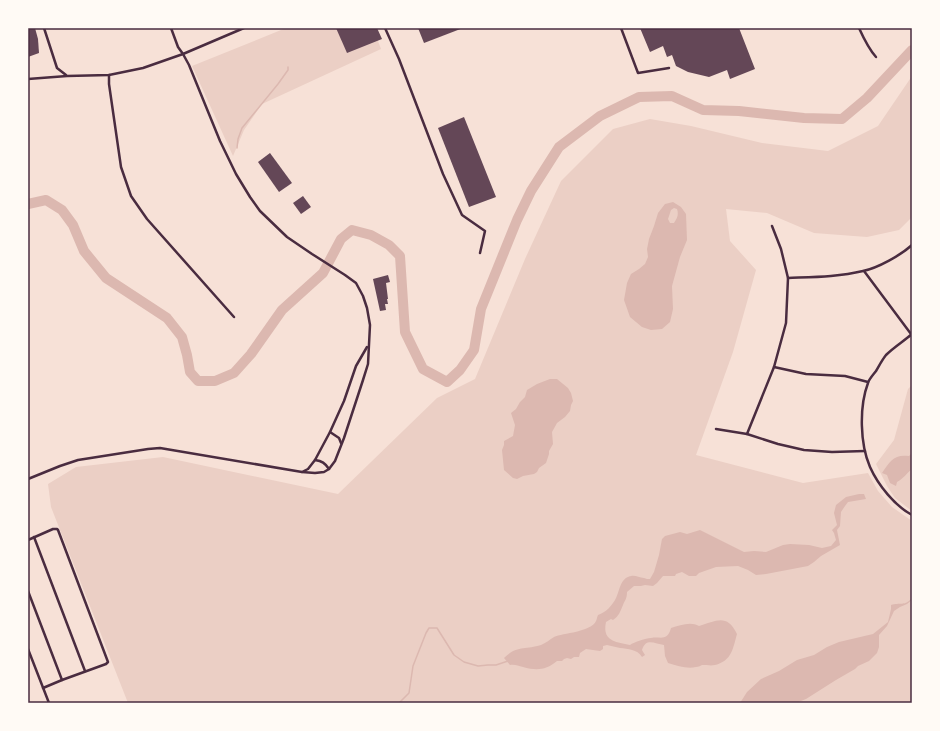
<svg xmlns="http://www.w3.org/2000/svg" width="940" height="731" viewBox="0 0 940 731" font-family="'Source Sans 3',sans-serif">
	<rect width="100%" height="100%" fill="#f7e1d7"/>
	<g fill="#ebcfc5">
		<polygon points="286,28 373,28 381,49 262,104 244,130 233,156 192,66"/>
		<polygon points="912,76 912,217 899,230 867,237 814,233 767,213 726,209 730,241 756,270 733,352 696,455 803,483 868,473 878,491 892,507 912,521 912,703 128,703 51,507 48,484 76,467 163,457 338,494 437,398 475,379 525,259 561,181 613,129 650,119 691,126 762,143 828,151 878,126"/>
		<polygon points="912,385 912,511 895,498 887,486 876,464 894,440 908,389"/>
	</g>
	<g fill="#dcb8b0" fill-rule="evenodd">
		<path d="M673 202 681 207 686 214 687 240 680 257 672 286 673 309 670 322 662 329 651 330 642 327 630 317 624 300 627 283 631 274 639 269 645 264 648 257 647 249 649 239 654 226 658 213 665 204ZM674 208 677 209C679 215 677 218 674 223H670L668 219 671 210Z"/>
		<polygon points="550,379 557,379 568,388 571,393 573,401 571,405 570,411 565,417 557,423 552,432 553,444 549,451 549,454 546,463 539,468 537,472 534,474 523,476 517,479 513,478 504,470 502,450 504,445 504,441 513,436 515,425 511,413 516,409 520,402 525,397 527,390 537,384"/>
		<path d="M912 453V469C907 473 903 479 897 482L896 486 890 483 887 475 882 473C890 461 894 454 909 456Z"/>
		<path d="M859 494H864L866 499 848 502 845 506 841 512 840 526 837 530 840 545 821 556 814 562 808 566 766 574 756 575 748 570 738 566 716 567 699 573 696 576H689L682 572 676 574 675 576H663L657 583 653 586 645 585 641 586H634L627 592C627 599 625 600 623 605 620 612 619 616 613 620L611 619 606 622C602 641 615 642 630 645 634 642 646 638 651 638 661 636 667 642 671 628 680 625 691 621 699 626 716 621 727 613 737 634 733 648 732 661 715 665 711 666 707 665 702 665 700 666 698 667 696 667 687 669 678 666 668 663L665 656 664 645C655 644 646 637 642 650L645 655 642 657C637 649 628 649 620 648 616 647 611 646 607 645L603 646V649L600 651 586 649 580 653 579 657H574L571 659 567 658 564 659 562 661H557C546 670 537 671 523 667 518 666 515 664 510 665L504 658C517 645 525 650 541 645 546 643 549 640 554 637 563 633 591 632 596 621 597 619 597 617 598 615 606 612 612 606 616 598 620 590 620 578 631 576 636 575 639 578 644 578 646 579 648 579 650 579L654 572 659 555 662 539 665 536 680 532 687 534 700 530 744 552 754 551 766 552 783 545 790 544 809 545 822 548 831 546 836 540 834 533 832 530 837 525 834 513 836 505 846 497Z"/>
		<path d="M912 598V600L907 604 900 607 894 611 887 626 879 635V647L877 653 869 661 858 666 855 669 836 680 806 699 796 703H740L747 692 761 679 779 671 797 660 814 655 827 647 839 642 873 634 888 622 891 609V605C900 602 904 607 912 598Z"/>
	</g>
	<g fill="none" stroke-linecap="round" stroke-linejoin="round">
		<g stroke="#dcb8b0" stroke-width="1.5">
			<polyline points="237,148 238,139 242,128 278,84 288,70 288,67"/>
			<polyline points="399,703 409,693 413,666 426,633 429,628 437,628 454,655 464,662 478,666 488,665 496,665 508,661"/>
		</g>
		<polyline stroke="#dcb8b0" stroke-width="10" points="28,204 46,200 62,210 73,225 84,251 106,278 167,318 182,337 187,355 190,372 198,381 215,381 234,373 251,354 282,310 323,273 341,239 352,230 371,235 389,245 400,256 405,332 423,369 447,382 460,370 474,350 481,309 517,220 531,191 559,147 600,116 639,97 672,96 703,110 739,111 804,118 842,119 867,98 912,50"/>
	</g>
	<g fill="#644757">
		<polygon points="28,28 35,28 38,39 39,53 28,57"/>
		<polygon points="336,28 377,28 382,39 347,53"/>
		<polygon points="418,28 463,28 424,43"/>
		<polygon points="640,28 739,28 755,69 730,79 727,70 709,77 688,72 676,66 672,55 667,57 663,46 650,52"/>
		<polygon points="464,117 496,197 469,207 438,128"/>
		<polygon points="270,153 292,183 279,192 258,162"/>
		<polygon points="303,196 311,207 301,214 293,203"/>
		<polygon points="388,275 390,282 386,283 388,299 387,299 388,304 385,304 386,310 380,311 373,279"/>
	</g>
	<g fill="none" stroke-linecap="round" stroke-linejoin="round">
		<g stroke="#4a2c40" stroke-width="2.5">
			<polyline points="44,28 57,68 66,75"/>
			<polyline points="385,28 399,59 443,174 462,215 485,231 480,253"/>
			<polyline points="621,28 638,73 669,68"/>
			<path d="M859 28C864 39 868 48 876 57"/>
			<polyline points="109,75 109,84 121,167 131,196 147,219 234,317"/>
			<polyline points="28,79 67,76 109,75 143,68 183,54 244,28"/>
			<polyline points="864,271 911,334"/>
			<path d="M788 278C813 277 838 277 863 271 878 268 901 255 912 245"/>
			<path d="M912 334C904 341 894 347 886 355 882 360 879 366 876 371 873 375 869 379 868 383 859 407 860 444 870 467 878 485 895 506 912 515"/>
			<polyline points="774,367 806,374 845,376 868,382"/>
			<polyline points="716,429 747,434 778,444 804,450 832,452 865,451"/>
			<polyline points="330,432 339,438 341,443"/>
			<polyline points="747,434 774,367 786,323 788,278 781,249 772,226"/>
			<path d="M315 460C322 461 325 463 329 469"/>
			<polyline points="302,472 308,469 315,460 330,432 344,401 356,366 367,347"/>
			<polyline points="28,479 60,466 78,460 148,449 160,448 302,472 315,473 324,472 329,469 335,461 344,438 363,380 368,364 370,325 367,308 363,296 356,283 345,275 312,254 287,237 260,211 250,197 236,174 220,141 189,65 183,54 178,47 171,28"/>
			<polyline points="34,537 85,671"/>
			<polyline points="28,540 53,529 57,529 58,530 108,662 106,664 62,680 43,688"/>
			<polyline points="28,591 62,680"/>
			<polyline points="28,649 49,703"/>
		</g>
	</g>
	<rect width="940" height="731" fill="none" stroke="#fffaf5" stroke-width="58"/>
	<rect x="29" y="29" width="882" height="673" fill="none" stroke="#4a2c40" stroke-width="1.5"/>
</svg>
